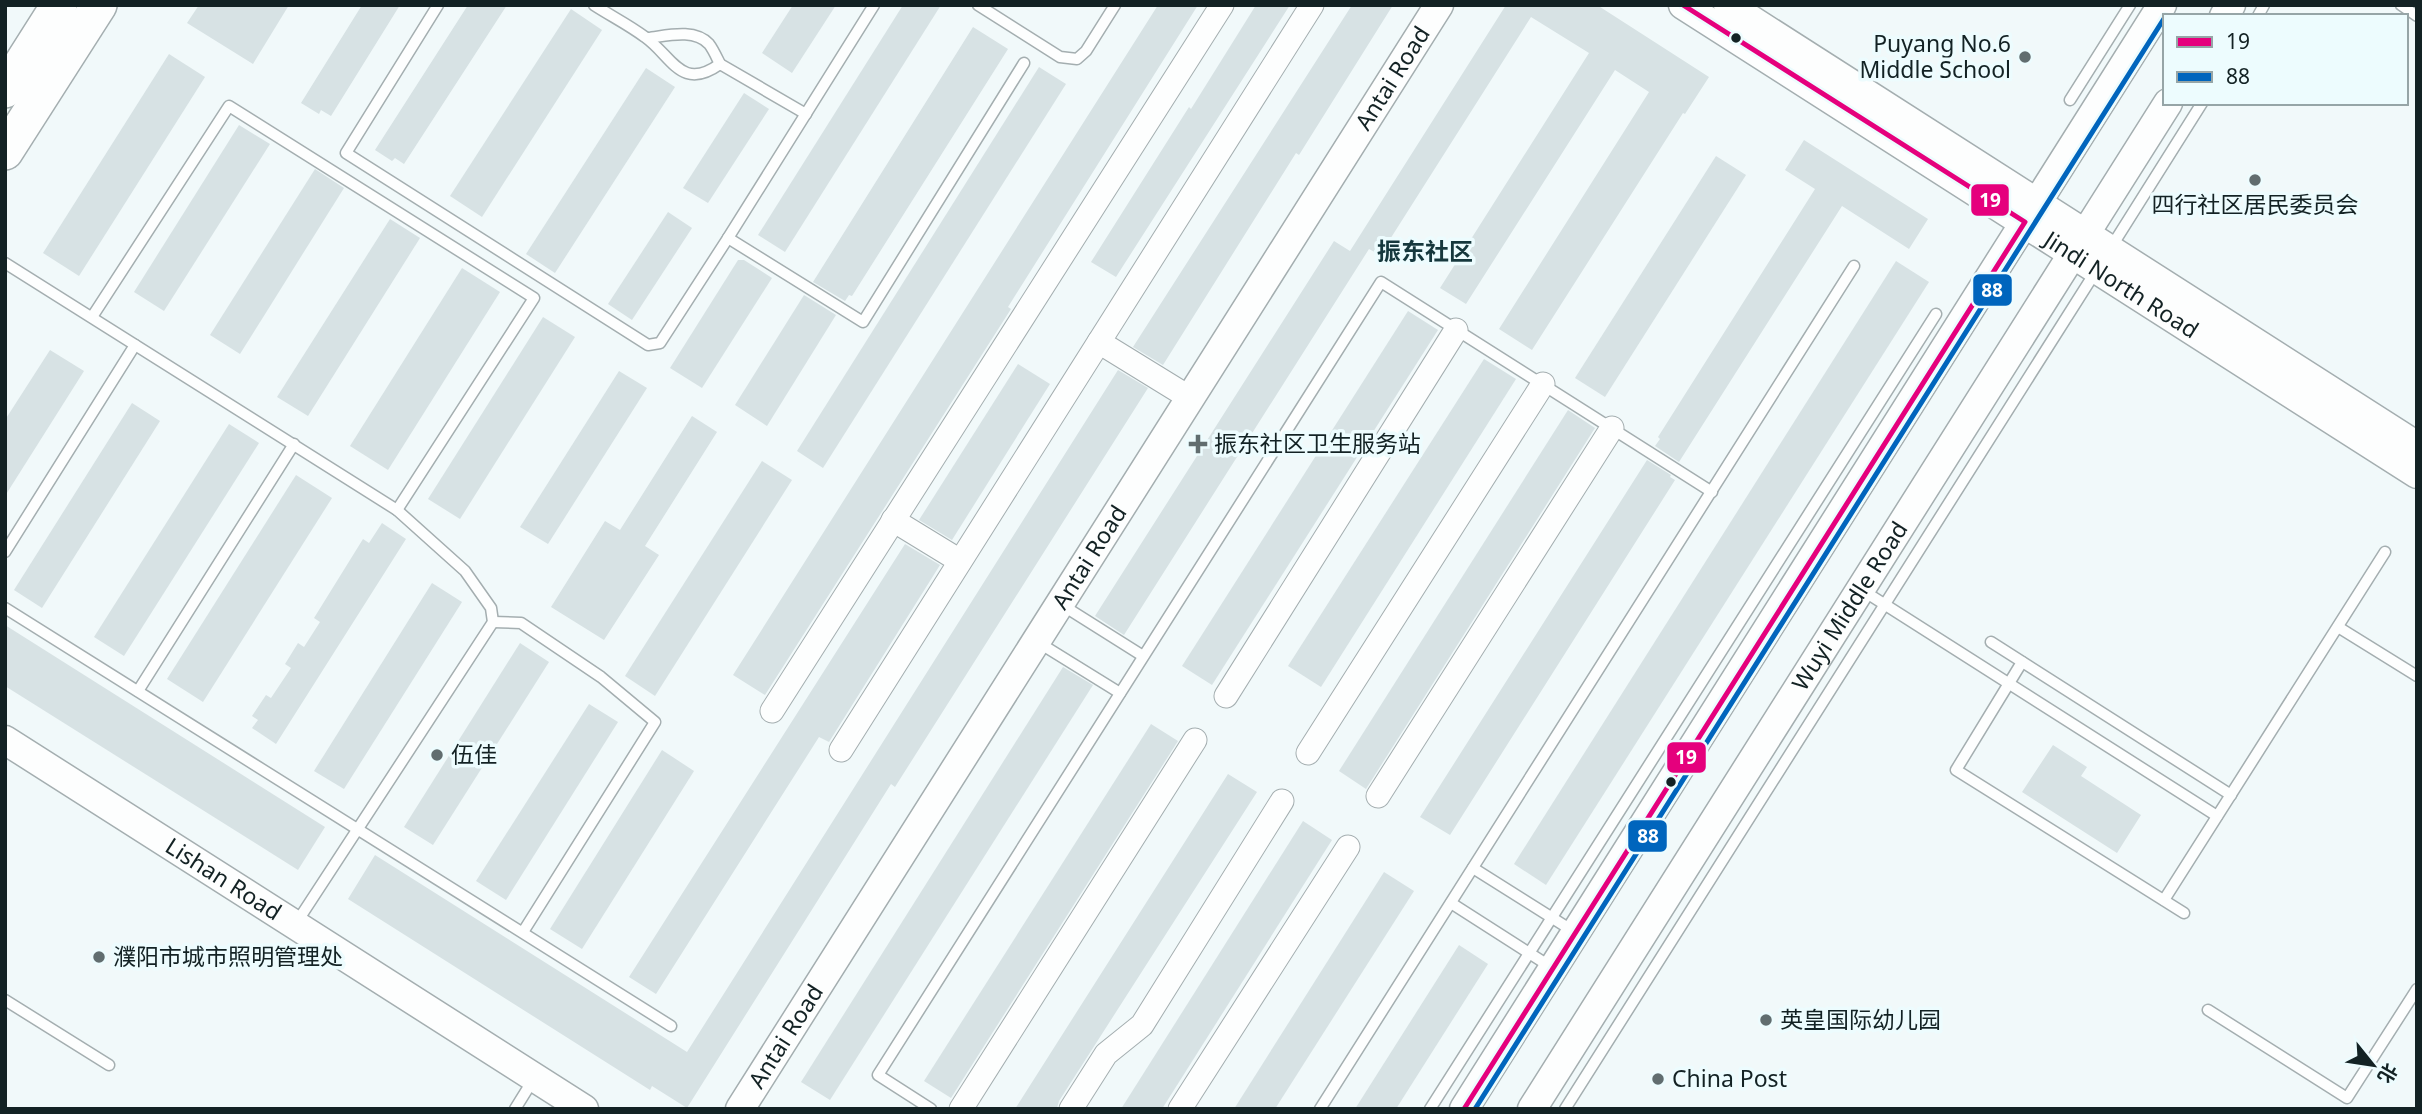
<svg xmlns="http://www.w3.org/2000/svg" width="2422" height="1114" viewBox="0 0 2422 1114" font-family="'Noto Sans','Noto Sans SC',sans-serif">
	<rect width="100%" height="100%" fill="#f1f9fa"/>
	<g fill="#d7e2e4">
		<polygon points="199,5 289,5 253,64 187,23"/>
		<polygon points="362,5 400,5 331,116 321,110 319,114 301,103"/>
		<polygon points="468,5 507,5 404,164 395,158 392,161 375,150"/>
		<polygon points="793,5 836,5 792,73 762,53"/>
		<polygon points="903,5 941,5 785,252 758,235"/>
		<polygon points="1158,5 1198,5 1008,307 1011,309 765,695 733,675"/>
		<polygon points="1256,5 1290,5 1116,277 1091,262 1189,107 1191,109"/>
		<polygon points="1352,5 1393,5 1299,155 1296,153 1163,365 1133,347"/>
		<polygon points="1506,5 1597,5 1709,77 1685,114 1683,113 1532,350 1499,329 1649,92 1615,70 1466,304 1440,288 1589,53 1531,17 1380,255 1369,249 1124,635 1095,616 1334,241 1350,251"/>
		<polygon points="571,9 602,30 482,217 450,196"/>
		<polygon points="973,27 1008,49 852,296 849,295 845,301 813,282"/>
		<polygon points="169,54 205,77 79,276 43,253"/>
		<polygon points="1039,67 1066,84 823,468 797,451"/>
		<polygon points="646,68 675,87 555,273 526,254"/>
		<polygon points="744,93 769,109 708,203 683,188"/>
		<polygon points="239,125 270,144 164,311 134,292"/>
		<polygon points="1804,140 1928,219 1909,249 1842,206 1679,462 1655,446 1660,439 1658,437 1815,189 1785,170"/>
		<polygon points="1716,156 1746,175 1605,397 1575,378"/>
		<polygon points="315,169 344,188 240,354 210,335"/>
		<polygon points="668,212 692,228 632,320 608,304"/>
		<polygon points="390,219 420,238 308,416 277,397"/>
		<polygon points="738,260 744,260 772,278 702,388 670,368"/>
		<polygon points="1896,261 1929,282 1546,885 1514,864"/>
		<polygon points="462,268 500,292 388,470 350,446"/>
		<polygon points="804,295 836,315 767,426 735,405"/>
		<polygon points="1408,311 1438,330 1212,685 1182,666"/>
		<polygon points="543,317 575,337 460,519 428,499"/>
		<polygon points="50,350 84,371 5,496 5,420"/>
		<polygon points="1484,359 1516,379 1321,687 1288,666"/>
		<polygon points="1018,364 1050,384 952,540 919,520"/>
		<polygon points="1118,370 1148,388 895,787 891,784 687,1108 652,1086 650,1090 348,899 375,855 687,1052"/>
		<polygon points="619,371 647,388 548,544 520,527"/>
		<polygon points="132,403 160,421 42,608 14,590"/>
		<polygon points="1568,410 1595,428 1366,789 1339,771"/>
		<polygon points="692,416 717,432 645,546 659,555 604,640 551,607 605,521 620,530"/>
		<polygon points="229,424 259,443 124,656 94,637"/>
		<polygon points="1647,460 1671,475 1670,477 1675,480 1450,835 1420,817"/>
		<polygon points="762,461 792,480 655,696 625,676"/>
		<polygon points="296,475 332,498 203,702 167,679"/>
		<polygon points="382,523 406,539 276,744 252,728 258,720 252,716 266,695 271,698 291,668 285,664 298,643 304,647 320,622 314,618 363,539 369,543"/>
		<polygon points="905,544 940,565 829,742 819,737 656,994 629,977"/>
		<polygon points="432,583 462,602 344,789 314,771"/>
		<polygon points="5,625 325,827 298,870 5,686"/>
		<polygon points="520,643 549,662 433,845 404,827"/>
		<polygon points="1063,667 1093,685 830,1100 801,1082"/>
		<polygon points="589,704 618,722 506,900 476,881"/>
		<polygon points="1151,724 1178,741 951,1098 924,1081"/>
		<polygon points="2053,745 2087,767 2081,776 2141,815 2117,853 2022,792"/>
		<polygon points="662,750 694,771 582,949 550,929"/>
		<polygon points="1228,774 1257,792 1059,1101 1057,1108 1015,1109"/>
		<polygon points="1303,821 1332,840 1162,1109 1121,1109"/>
		<polygon points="1384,872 1414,891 1275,1109 1234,1109"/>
		<polygon points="1459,945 1488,964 1396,1109 1355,1109"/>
	</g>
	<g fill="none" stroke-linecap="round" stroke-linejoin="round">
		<defs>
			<g id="service">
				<polyline points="438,5 346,153 648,345 660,343 728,238"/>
				<path d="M594 5C611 16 629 25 645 37 672 56 681 92 720 64L806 114"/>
				<polyline points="874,5 728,238 863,322 1024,63"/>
				<polyline points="978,5 1060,57 1077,59 1086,51 1115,5"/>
				<polyline points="2401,5 2417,16"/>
				<polyline points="2258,16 2264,5"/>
				<path d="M648 38C666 36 694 28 709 44 713 49 717 58 720 64"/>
				<polyline points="2070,100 2130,5"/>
				<polyline points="2110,249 2202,103"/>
				<polyline points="5,263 397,510 465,571 491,608 493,622 295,925"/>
				<polyline points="92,317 229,106 534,298 397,510"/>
				<polyline points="5,552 135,345"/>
				<polyline points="1862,590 2217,816"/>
				<polyline points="1062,605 1143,656"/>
				<polyline points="5,608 671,1026"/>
				<polyline points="493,622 521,623 601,677 655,722 523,932"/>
				<polyline points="2338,627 2417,676"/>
				<polyline points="1036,641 1120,693"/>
				<polyline points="1991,642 2231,795"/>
				<polyline points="2022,662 1956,770 2184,913"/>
				<polyline points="138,691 294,444"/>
				<polyline points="1473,868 1573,931"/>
				<polyline points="2164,900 2385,552"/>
				<polyline points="1451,903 1551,967"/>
				<polyline points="5,1000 109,1065"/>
				<polyline points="2208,1010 2347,1098 2417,989"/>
				<polyline points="515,1109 533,1080"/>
				<polyline points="931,1109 878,1075 1381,282 1712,492"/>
				<polyline points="1320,1109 1854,266"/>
				<polyline points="1430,1109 1936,314"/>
				<polyline points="1565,1109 2096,271"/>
			</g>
			<g id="minor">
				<polyline points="1099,342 1190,398"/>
				<polyline points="893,520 960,561"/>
				<polyline points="1226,696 1456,330"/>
				<polyline points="772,711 1222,5"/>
				<polyline points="841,750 1312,5"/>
				<polyline points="1308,753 1543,384"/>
				<polyline points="1378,796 1612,428"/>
				<polyline points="961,1109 1195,740"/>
				<polyline points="1071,1109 1106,1054 1142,1025 1282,801"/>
				<polyline points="1180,1109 1348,847"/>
			</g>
			<g id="tertiary">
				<path id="s1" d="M1683 5 2417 474"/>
				<polyline points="1728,5 2417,446"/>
				<polyline points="2224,16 2231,5"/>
				<path id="s2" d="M5 740 584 1109"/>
				<path id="s3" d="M740 1109 1439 5"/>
				<polyline points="1464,1109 2162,5"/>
				<path id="s4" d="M1532 1109 2168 103"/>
			</g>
			<g id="primary">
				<polyline points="5,90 59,5"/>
				<polyline points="5,152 99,5"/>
			</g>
		</defs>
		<use href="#service" stroke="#a4aeb0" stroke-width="13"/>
		<use href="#minor" stroke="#a4aeb0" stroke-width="25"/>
		<use href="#tertiary" stroke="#a4aeb0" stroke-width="31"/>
		<use href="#primary" stroke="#a4aeb0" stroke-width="38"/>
		<use href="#service" stroke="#fdfefe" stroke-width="10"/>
		<use href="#minor" stroke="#fdfefe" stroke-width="23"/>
		<use href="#tertiary" stroke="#fdfefe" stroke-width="28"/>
		<use href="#primary" stroke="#fdfefe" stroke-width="35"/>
		<defs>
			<polyline id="bus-1" points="1464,1109 2025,222 1683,5"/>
			<polyline id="bus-2" points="1475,1109 2165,17"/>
		</defs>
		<use href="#bus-1" stroke="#edfcfe" stroke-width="10"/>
		<use href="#bus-2" stroke="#edfcfe" stroke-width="10"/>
		<use href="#bus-1" stroke="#e5007d" stroke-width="5"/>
		<use href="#bus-2" stroke="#0065bd" stroke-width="5"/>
	</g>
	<g fill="#132224" stroke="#edfcfe" stroke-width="2.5">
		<circle cx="1736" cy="38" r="6"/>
		<circle cx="1671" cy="782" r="6"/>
	</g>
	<g fill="#616d6f" stroke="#edfcfe" stroke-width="2.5">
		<circle cx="2025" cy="57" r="7"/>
		<circle cx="2255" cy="180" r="7"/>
		<path d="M1194.5 433.5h7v7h7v7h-7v7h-7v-7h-7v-7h7z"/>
		<circle cx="437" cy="755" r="7"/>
		<circle cx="99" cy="957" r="7"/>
		<circle cx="1766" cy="1020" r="7"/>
		<circle cx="1658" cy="1079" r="7"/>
	</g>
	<g text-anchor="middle" stroke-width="7" stroke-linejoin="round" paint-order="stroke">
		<g font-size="23" fill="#132224" stroke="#edfcfe" text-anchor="start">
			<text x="2011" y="52" text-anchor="end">Puyang No.6<tspan x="2011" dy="26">Middle School</tspan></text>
			<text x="2255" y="213" text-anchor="middle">四行社区居民委员会</text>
			<text x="1214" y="452">振东社区卫生服务站</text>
			<text x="451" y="763">伍佳</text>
			<text x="113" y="965">濮阳市城市照明管理处</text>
			<text x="1780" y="1028">英皇国际幼儿园</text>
			<text x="1672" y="1087">China Post</text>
		</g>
		<g font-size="23" fill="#132224" stroke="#edfcfe">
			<text dy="8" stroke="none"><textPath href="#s3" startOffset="1220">Antai Road</textPath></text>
			<text dy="8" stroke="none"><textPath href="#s1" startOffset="520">Jindi North Road</textPath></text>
			<text dy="8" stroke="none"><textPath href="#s3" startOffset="653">Antai Road</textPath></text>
			<text dy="8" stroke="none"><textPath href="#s4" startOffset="595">Wuyi Middle Road</textPath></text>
			<text dy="8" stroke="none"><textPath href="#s2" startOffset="259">Lishan Road</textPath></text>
			<text dy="8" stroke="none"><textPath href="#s3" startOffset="86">Antai Road</textPath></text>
		</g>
		<g font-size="24" font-weight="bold" fill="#16383d" stroke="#edfcfe">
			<text x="1425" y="260">振东社区</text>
		</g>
	</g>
	<g stroke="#edfcfe" stroke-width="2.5">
		<rect x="1970" y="183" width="40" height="34" rx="7" fill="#e5007d"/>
		<rect x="1972" y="273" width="41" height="34" rx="7" fill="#0065bd"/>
		<rect x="1666" y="741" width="41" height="33" rx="7" fill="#e5007d"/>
		<rect x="1627" y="819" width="41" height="34" rx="7" fill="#0065bd"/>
	</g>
	<g font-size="19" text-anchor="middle" font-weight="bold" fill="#fff">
		<text x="1990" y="207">19</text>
		<text x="1992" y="297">88</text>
		<text x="1686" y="764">19</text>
		<text x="1648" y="843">88</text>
	</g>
	<rect width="2422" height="1114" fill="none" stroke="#132224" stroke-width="14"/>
	<rect x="2163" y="14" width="245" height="91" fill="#edfcfe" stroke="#96a5a7" stroke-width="2"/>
	<rect x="2177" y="37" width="35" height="10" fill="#e5007d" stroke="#96a5a7" stroke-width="2"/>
	<text x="2226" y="49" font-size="21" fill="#132224">19</text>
	<rect x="2177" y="72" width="35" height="10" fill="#0065bd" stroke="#96a5a7" stroke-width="2"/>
	<text x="2226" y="84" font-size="21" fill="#132224">88</text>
	<g transform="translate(2373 1065) rotate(120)" stroke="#edfcfe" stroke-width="5" paint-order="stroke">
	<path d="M0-5L12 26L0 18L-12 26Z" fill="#132224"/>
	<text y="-10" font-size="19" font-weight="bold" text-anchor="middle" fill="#132224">北</text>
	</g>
</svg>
